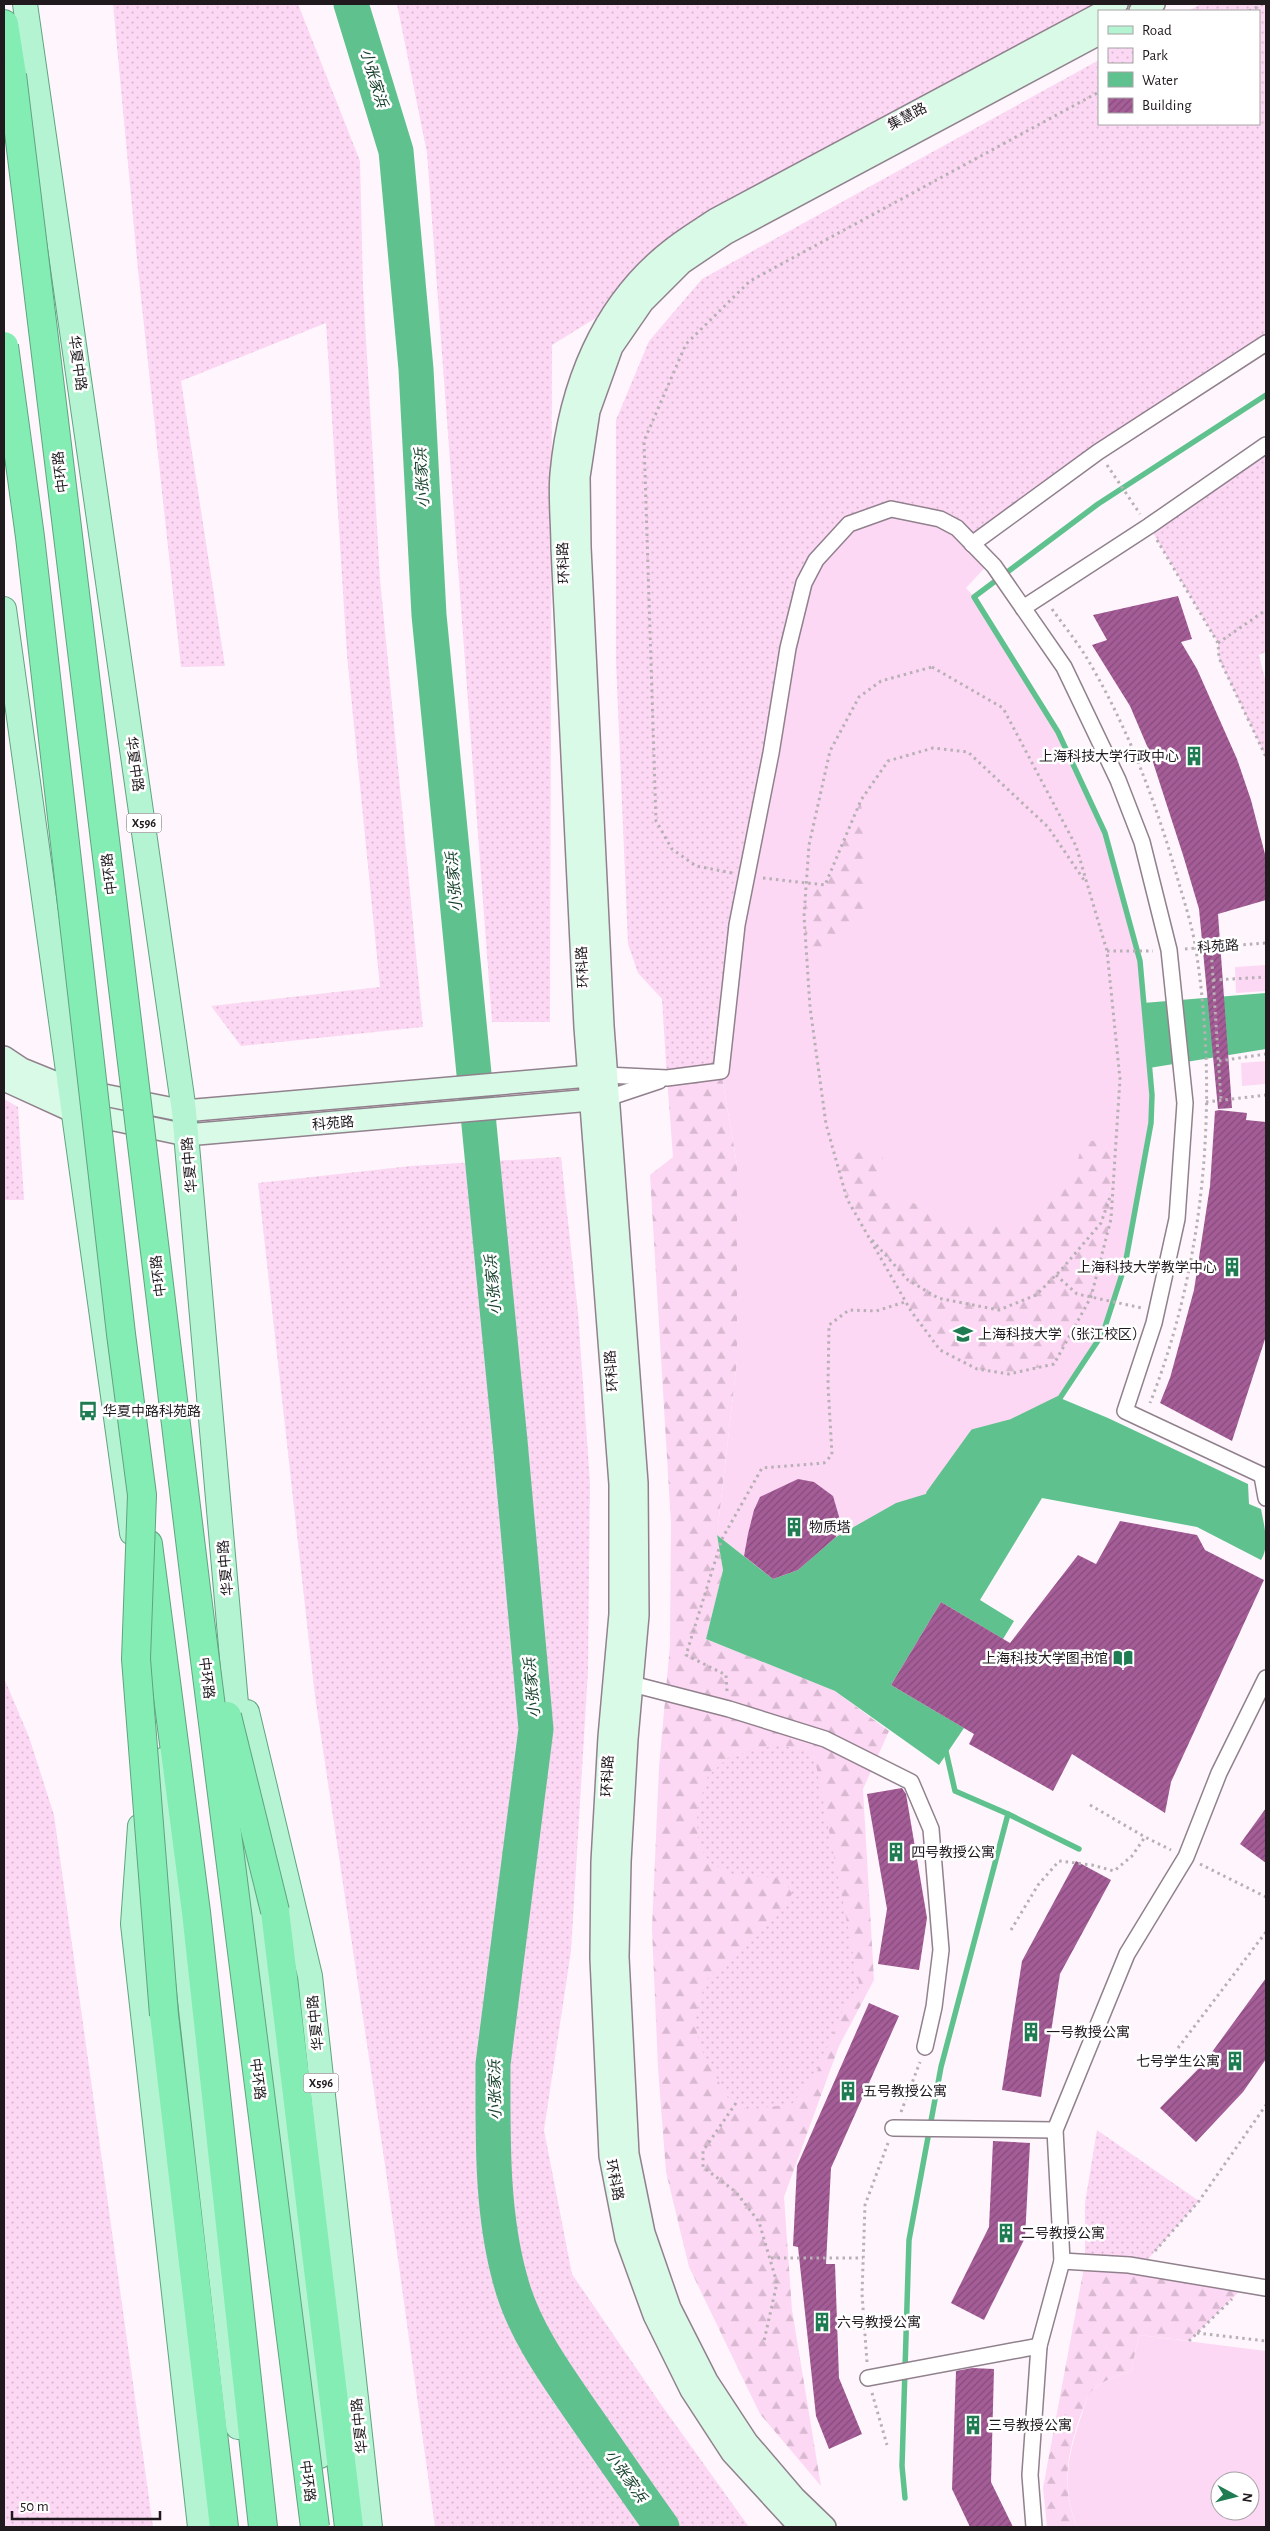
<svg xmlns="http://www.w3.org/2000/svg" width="1270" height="2531" viewBox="0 0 1270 2531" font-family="'Alegreya Sans','Noto Sans SC',sans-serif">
	<defs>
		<pattern id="forest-firs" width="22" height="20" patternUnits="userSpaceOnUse" patternTransform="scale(1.25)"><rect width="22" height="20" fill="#fdd8f4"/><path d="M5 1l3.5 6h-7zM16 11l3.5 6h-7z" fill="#d9b9d1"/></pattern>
		<pattern id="park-dots" width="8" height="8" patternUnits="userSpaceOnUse" patternTransform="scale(1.25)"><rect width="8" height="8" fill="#fdd8f4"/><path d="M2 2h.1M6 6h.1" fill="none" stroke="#d9b9d1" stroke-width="1.8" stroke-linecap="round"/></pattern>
		<pattern id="building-hatch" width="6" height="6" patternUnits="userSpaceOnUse" patternTransform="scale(1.25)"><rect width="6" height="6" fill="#a55d97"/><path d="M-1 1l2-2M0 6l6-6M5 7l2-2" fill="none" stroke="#864c7b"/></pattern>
	</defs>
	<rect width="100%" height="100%" fill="#fef6fc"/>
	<g fill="#fdd8f4" fill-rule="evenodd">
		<polygon points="891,509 946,523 990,562 966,588 974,597 1058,732 1103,828 1140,961 1152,1095 1151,1124 1128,1247 1103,1333 1060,1398 1011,1422 973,1432 929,1493 836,1537 798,1570 773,1579 717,1535 737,1361 737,1164 721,1071 737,925 804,583 849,524"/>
		<polygon points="1266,965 1266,991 1236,993 1235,967"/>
		<polygon points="1266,1061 1266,1084 1242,1086 1241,1063"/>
		<path d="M1139 2335 1266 2351V2527H1077C1061 2487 1068 2453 1082 2414 1084 2408 1086 2398 1090 2393 1100 2381 1117 2376 1131 2371ZM1220 2481H1250V2511H1220Z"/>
	</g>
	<g fill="url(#forest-firs)">
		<polygon points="861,800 869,910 807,959 804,916 806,884 825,885"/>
		<polygon points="721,1071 737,1164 737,1361 717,1535 723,1570 706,1639 835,1691 889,1731 863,1789 874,1980 839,2046 784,2197 792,2310 821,2486 760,2414 689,2267 666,2172 658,2068 652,1929 659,1767 670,1645 671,1524 650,1175 673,1157 667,1078"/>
		<path d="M1116 1138 1111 1219 1091 1297 1054 1364 1009 1374 977 1369 940 1350 905 1302 908 1280C873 1241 853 1221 839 1169L859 1152 883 1155 878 1203H913L944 1215 948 1232 969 1225 985 1232 991 1227 1018 1223 1074 1173 1083 1142Z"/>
		<path d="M1085 2262 1248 2283 1189 2341 1139 2335 1131 2371C1117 2376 1100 2381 1090 2393 1086 2398 1084 2408 1081 2414 1067 2453 1061 2488 1077 2527H1047L1043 2488Z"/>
	</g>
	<g fill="url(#park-dots)">
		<polygon points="113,4 298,4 360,161 363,288 380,579 423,1027 241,1046 211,1006 380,987 347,655 326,323 181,381 225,666 181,667 138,270"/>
		<polygon points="397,4 1117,4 1029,51 552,345 550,1022 492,1022 427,153"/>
		<polygon points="1201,4 1266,4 1266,343 972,544 946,523 945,511 891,509 849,524 816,560 788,648 721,1071 667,1078 662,999 638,973 628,944 616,662 616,420 649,341 702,279 1099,60 1099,124 1259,124 1259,11 1188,11"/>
		<polygon points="1266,445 1266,652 1259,655 1266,683 1266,757 1219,659 1218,643 1149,526"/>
		<polygon points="4,1099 18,1107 24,1200 4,1200"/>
		<polygon points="561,1157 578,1313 590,1483 588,1671 571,1951 544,2130 572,2274 660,2403 749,2527 435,2527 385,2165 315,1696 258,1183 411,1166"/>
		<polygon points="4,1678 29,1737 54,1815 153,2527 4,2527"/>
		<polygon points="780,1744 814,1754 860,1989 846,2003 816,2074 792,2104 747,2110 727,2097 700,2047 694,2017 707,1979 781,1909 792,1894 783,1878 737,1876 711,1864 698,1844 697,1810 708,1776 729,1757"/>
		<polygon points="1097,2130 1199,2201 1142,2266 1085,2262 1085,2203"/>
	</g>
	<g fill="#5fc28e">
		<polygon points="1266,993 1266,1049 1149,1068 1143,1003"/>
		<path d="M1060 1398 1108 1418 1248 1484 1249 1504 1261 1509C1264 1525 1270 1546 1261 1560L1197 1527 1042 1498 980 1600 1014 1621 1003 1639 941 1602 891 1685 964 1728 939 1765 835 1691 706 1639 723 1570 717 1535 773 1579 798 1570 836 1537 896 1503 929 1493 973 1432 1011 1422Z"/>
	</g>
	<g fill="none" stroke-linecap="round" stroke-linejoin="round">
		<g stroke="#5fc28e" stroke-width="5.5">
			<polyline points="928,1499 929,1493 973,1432 1011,1422 1060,1398 1103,1333 1125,1265 1151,1123 1152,1095 1140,961 1105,833 1058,732 974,597 1098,504 1266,395"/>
			<polyline points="1008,1814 1079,1849"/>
			<polyline points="905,2498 902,2466 909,2240 941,2067 1008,1814 955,1791 945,1747"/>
		</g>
		<path stroke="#5fc28e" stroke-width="35" d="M351 4 396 151 416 369 429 615 510 1441 536 1729 493 2064C493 2136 491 2210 510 2279 523 2330 557 2376 586 2418 611 2454 636 2491 662 2527"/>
	</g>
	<g fill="url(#building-hatch)">
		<polygon points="1178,596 1192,639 1181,642 1197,669 1237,759 1251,800 1266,858 1266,900 1218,914 1232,1108 1218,1109 1199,909 1183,855 1150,753 1130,706 1092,645 1107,640 1093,615"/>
		<polygon points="1219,1110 1247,1113 1246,1120 1266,1122 1266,1336 1232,1441 1160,1403 1170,1378 1194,1290 1210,1186 1215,1111"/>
		<polygon points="798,1479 814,1482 833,1496 840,1520 836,1537 798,1570 773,1579 744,1556 748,1534 754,1510 760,1497"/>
		<polygon points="1120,1521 1197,1535 1205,1550 1264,1580 1171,1782 1165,1813 1072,1754 1053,1791 969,1744 974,1734 891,1685 941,1602 1010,1643 1078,1555 1096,1564"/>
		<polygon points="902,1788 906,1794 927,1918 919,1970 878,1964 887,1909 867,1794"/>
		<polygon points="1266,1808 1266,1863 1240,1844"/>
		<polygon points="1076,1861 1111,1880 1060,1974 1041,2097 1002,2090 1022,1961"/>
		<polygon points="1266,1978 1266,2059 1243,2092 1196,2142 1160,2108 1204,2063"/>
		<polygon points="869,2003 899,2016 831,2168 826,2264 835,2264 839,2378 862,2434 829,2449 816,2416 798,2247 793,2246 797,2166"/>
		<polygon points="993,2141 1030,2143 1025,2238 984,2320 951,2303 989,2227"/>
		<polygon points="972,2368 994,2369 991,2482 1013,2527 970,2527 952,2489 956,2371"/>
	</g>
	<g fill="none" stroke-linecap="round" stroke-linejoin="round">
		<defs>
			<g id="street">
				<polyline points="972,544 1098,452 1266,343"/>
				<polyline points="1023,608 1149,526 1266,445"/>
				<polyline points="606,1075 667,1078 721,1071 737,925 771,753 788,648 804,583 816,560 849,524 891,509 940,519 957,528 994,566 1064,667 1118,780 1142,842 1169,950 1185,1103 1177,1219 1154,1323 1125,1411 1266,1477"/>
				<polyline points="608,1098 659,1081"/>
				<polyline points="1262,1476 1266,1498"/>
				<polyline points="632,1684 729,1709 825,1739 911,1782 931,1829 941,1950 934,2007 925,2047"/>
				<polyline points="893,2128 1055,2130"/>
				<polyline points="1062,2261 1055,2130 1127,1954 1186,1857 1219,1773 1266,1678"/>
				<polyline points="868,2378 1039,2346"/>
				<polyline points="1034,2527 1030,2475 1039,2346 1062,2261 1129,2265 1266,2288"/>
			</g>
			<g id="secondary">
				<polyline points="1103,11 1117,4"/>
				<polyline points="1140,11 1154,4"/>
				<polyline points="4,1057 22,1069 69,1088 184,1111 601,1075"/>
				<polyline points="4,1080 72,1111 186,1135 603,1099"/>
				<path d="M800 2527 732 2453 691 2390 654 2315 626 2238 610 2156 601 1958 602 1862 609 1737 620 1614V1484L585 1027 562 547C562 523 559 498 561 474 569 388 601 304 672 249 686 238 701 229 716 219L1099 14"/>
				<polyline points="825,2527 795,2498 747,2442 707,2381 670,2308 644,2233 628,2154 618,1957 620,1862 627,1739 638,1615 637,1483 603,1026 580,547 579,477 589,411 612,347 643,302 682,263 725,234 1099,34"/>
			</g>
			<g id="primary">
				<polyline points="25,4 184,1111 239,1738"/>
				<polyline points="4,609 132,1533"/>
				<polyline points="247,1712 310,1976 370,2527"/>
				<polyline points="163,1760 238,2427"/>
				<polyline points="140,1826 133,1924 200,2527"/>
				<polyline points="247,1834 257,1951 320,2456"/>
			</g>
			<g id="highway">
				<polyline points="4,24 12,75"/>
				<polyline points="148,1544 196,1912 263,2527"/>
				<polyline points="275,1911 349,2527"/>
				<polyline points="164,2015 224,2527"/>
			</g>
		</defs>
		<use href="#street" stroke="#91818d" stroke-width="18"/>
		<use href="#secondary" stroke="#91818d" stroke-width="24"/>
		<use href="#primary" stroke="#60a380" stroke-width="26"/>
		<use href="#highway" stroke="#60a380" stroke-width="30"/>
		<g stroke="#b7b0b5" stroke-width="3" stroke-dasharray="2.5 4" stroke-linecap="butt">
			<polyline points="1249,11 1263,4"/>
			<polyline points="1107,465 1140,514"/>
			<polyline points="1157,540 1218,643 1219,658 1266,757"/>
			<path d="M1052 609C1064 626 1078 643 1088 660 1127 726 1155 800 1176 873 1183 898 1192 924 1196 950 1219 1098 1205 1264 1150 1403"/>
			<polyline points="1218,643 1266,610"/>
			<polygon points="932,667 1003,708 1076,846 1107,951 1120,1079 1111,1219 1091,1297 1054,1364 1009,1374 977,1369 940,1350 911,1311 847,1199 826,1124 810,1007 804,916 809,845 830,751 859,697 881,681"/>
			<polyline points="732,873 696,866 672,849 656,821 644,441 686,344 750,281 1099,92"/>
			<polyline points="763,878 825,885 861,800 888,761 933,748 968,752 1048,827 1086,883"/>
			<polyline points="1211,947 1221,1100"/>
			<polyline points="1185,949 1266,943"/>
			<polyline points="1107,951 1153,951"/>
			<polyline points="1213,980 1266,977"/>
			<polyline points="1219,1061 1266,1054"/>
			<polyline points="1206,1102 1266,1095"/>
			<polyline points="872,1240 908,1280 938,1298 999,1310 1036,1295 1061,1270 1101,1223 1111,1194"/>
			<polyline points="1056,1275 1077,1294 1142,1308"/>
			<polyline points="727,1691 726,1675 686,1655 722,1539 762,1468 824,1463 832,1455 828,1385 829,1325 849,1310 876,1311 905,1302"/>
			<polyline points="1090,1805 1145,1837 1171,1850"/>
			<polyline points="1200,1864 1266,1897"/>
			<polyline points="1011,1930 1038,1885 1059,1861 1092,1865 1114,1871 1132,1856 1145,1837"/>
			<polyline points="1178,2048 1266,1932"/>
			<polyline points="736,2103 703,2151 703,2167 736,2192 759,2222 777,2283 764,2341"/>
			<polyline points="901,2112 920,2062"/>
			<polyline points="1155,2251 1199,2201 1266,2105"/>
			<polyline points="771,2258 863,2258"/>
			<polyline points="1197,2333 1266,2341"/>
			<polyline points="1189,2341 1232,2299"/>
			<polyline points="867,2362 862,2294 865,2205 888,2143"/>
			<polyline points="872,2393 887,2445"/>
		</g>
		<use href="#street" stroke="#fff" stroke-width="15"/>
		<use href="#secondary" stroke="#dafae8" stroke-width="21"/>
		<use href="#primary" stroke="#b5f4d2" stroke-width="24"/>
		<use href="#highway" stroke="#83edb4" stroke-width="28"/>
		<defs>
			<g id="highway-bridge">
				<polyline points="12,75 196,1589 315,2527"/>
				<polyline points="4,346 30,537 121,1334 142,1495 136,1659 164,2015"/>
				<polyline points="227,1716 275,1911"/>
			</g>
		</defs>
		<use href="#highway-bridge" stroke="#60a380" stroke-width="30" stroke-linecap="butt"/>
		<use href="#highway-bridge" stroke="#83edb4" stroke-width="28"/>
	</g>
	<defs>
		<symbol id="building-bare" viewBox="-9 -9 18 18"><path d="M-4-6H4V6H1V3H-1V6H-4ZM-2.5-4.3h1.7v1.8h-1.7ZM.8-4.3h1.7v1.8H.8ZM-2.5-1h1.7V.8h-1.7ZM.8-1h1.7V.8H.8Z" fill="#1f7c52" stroke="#fff" stroke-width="2.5" paint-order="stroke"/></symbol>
		<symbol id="university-bare" viewBox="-9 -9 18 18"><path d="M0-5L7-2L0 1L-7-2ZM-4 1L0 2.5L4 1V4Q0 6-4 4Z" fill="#1f7c52" stroke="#fff" stroke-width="2.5" paint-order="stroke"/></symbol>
		<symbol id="bus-bare" viewBox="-9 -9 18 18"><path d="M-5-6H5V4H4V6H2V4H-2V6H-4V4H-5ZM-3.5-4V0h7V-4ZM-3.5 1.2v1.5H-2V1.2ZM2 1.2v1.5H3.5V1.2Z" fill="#1f7c52" stroke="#fff" stroke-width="2.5" paint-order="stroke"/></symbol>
		<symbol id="library-bare" viewBox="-9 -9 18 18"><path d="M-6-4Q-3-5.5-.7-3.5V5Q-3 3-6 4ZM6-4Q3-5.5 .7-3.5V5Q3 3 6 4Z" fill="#1f7c52" stroke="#fff" stroke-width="2.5" paint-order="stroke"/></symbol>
	</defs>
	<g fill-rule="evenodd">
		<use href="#building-bare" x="1180" y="742" width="28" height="28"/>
		<use href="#building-bare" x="1218" y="1253" width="28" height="28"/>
		<use href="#university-bare" x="949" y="1320" width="28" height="28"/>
		<use href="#bus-bare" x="74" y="1397" width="28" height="28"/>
		<use href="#building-bare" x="780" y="1513" width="28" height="28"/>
		<use href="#library-bare" x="1109" y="1644" width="28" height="28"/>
		<use href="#building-bare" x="882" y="1838" width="28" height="28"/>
		<use href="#building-bare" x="1017" y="2018" width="28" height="28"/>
		<use href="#building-bare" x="1221" y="2047" width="28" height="28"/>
		<use href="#building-bare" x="834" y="2077" width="28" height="28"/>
		<use href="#building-bare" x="992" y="2219" width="28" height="28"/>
		<use href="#building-bare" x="808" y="2308" width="28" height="28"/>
		<use href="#building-bare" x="959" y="2411" width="28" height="28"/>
	</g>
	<g text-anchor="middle" stroke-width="5" stroke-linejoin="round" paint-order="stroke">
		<g fill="#fff" stroke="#635f62" stroke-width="1">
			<rect x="126.5" y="813.5" width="35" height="19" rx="4"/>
			<rect x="303.5" y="2073.5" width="35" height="19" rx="4"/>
		</g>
		<g font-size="12" font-weight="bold" fill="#201a1e">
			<text x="144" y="827">X596</text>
			<text x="321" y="2087">X596</text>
		</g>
		<g font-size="14" fill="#201a1e" stroke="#fff">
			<text transform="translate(907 116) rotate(-28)" y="5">集慧路</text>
			<text transform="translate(78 363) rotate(82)" y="5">华夏中路</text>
			<text transform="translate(60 472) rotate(-97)" y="5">中环路</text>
			<text transform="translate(563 563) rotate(-92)" y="5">环科路</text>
			<text transform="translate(135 764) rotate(82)" y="5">华夏中路</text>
			<text transform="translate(109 874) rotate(-97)" y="5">中环路</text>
			<text transform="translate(1218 946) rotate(-4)" y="5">科苑路</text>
			<text transform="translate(582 967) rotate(-93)" y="5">环科路</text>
			<text transform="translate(333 1123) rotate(-5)" y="5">科苑路</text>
			<text transform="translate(189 1165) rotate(-95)" y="5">华夏中路</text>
			<text transform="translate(158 1276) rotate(-97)" y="5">中环路</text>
			<text transform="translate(611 1371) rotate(-94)" y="5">环科路</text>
			<text transform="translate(225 1568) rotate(-95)" y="5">华夏中路</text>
			<text transform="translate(207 1678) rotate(83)" y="5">中环路</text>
			<text transform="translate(607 1776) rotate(-87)" y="5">环科路</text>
			<text transform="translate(315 2023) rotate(-96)" y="5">华夏中路</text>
			<text transform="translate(258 2079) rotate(83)" y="5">中环路</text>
			<text transform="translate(615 2180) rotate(79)" y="5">环科路</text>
			<text transform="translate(359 2426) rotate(-96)" y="5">华夏中路</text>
			<text transform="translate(308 2481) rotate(83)" y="5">中环路</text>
		</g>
		<g font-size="14" fill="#201a1e" stroke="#fff" text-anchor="start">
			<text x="1179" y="761" text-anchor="end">上海科技大学行政中心</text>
			<text x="1217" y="1272" text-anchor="end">上海科技大学教学中心</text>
			<text x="978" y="1339">上海科技大学（张江校区）</text>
			<text x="103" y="1416">华夏中路科苑路</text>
			<text x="809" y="1532">物质塔</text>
			<text x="1108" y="1663" text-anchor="end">上海科技大学图书馆</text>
			<text x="911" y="1857">四号教授公寓</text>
			<text x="1046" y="2037">一号教授公寓</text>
			<text x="1220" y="2066" text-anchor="end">七号学生公寓</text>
			<text x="863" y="2096">五号教授公寓</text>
			<text x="1021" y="2238">二号教授公寓</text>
			<text x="837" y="2327">六号教授公寓</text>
			<text x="988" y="2430">三号教授公寓</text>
		</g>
		<g font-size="15" font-style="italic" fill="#17412c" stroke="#fff">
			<text transform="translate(374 78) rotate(73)" y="5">小张家浜</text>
			<text transform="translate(422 478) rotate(-93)" y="5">小张家浜</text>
			<text transform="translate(454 882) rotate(-95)" y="5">小张家浜</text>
			<text transform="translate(493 1285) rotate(-95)" y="5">小张家浜</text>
			<text transform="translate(532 1688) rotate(-95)" y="5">小张家浜</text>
			<text transform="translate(495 2090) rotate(-91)" y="5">小张家浜</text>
			<text transform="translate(626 2476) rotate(55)" y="5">小张家浜</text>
		</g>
	</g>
	<rect width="1270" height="2531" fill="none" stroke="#201a1e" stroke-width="10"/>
	<rect x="1098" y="10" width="162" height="115" fill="#ffffff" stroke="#a6a3a5"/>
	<rect x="1108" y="26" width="25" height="8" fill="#b5f4d2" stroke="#a6a3a5"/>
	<text x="1142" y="35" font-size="15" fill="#201a1e">Road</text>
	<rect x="1108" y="48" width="25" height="15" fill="url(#park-dots)" stroke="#a6a3a5"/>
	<text x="1142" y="60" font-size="15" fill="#201a1e">Park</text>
	<rect x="1108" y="72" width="25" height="15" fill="#5fc28e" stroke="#a6a3a5"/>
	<text x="1142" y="85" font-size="15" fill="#201a1e">Water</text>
	<rect x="1108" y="98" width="25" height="15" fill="url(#building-hatch)" stroke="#a6a3a5"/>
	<text x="1142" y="110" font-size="15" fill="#201a1e">Building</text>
	<g transform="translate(1235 2496) rotate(97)"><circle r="24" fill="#ffffff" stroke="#a6a3a5"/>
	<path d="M0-4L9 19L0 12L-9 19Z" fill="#1f7c52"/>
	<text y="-8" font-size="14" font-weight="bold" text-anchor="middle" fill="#201a1e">N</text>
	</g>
	<path d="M12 2511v8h148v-8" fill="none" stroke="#201a1e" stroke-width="2.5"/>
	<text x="20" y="2511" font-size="15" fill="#201a1e" stroke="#ffffff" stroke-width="4" paint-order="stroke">50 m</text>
</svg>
